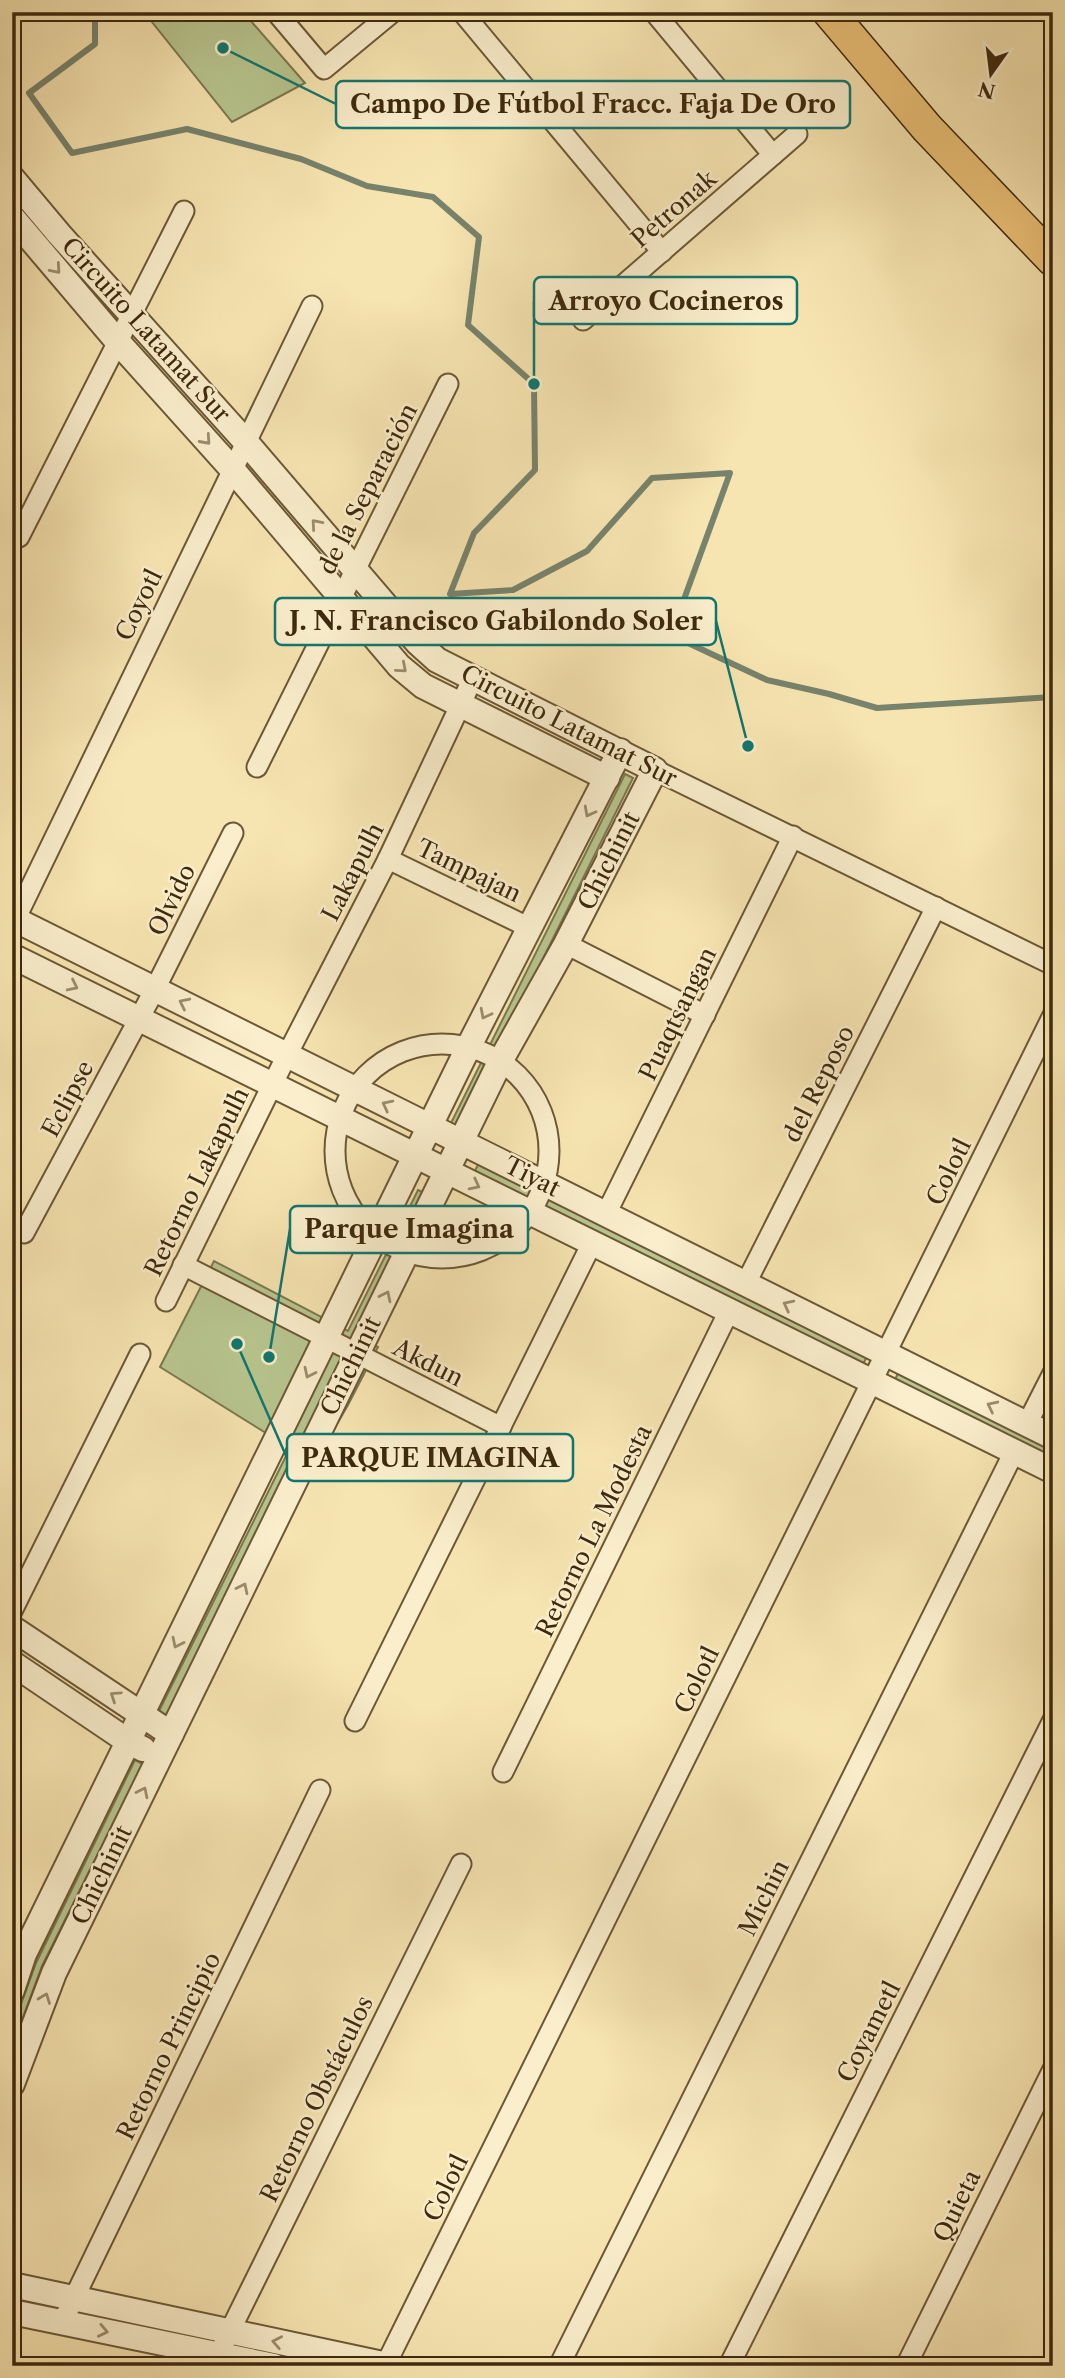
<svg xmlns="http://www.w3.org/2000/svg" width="1065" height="2378" viewBox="0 0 1065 2378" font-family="'Libre Caslon Text',serif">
	<rect width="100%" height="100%" fill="#f7e5b1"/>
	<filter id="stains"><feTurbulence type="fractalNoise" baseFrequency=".00286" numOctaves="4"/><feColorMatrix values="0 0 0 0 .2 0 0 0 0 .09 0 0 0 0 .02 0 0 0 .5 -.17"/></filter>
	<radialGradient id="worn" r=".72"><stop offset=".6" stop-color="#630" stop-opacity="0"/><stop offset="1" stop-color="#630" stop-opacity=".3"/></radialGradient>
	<g fill="#b8c68f" stroke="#7b784e" stroke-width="2">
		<polygon points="144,12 243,12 305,83 232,122"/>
		<polygon points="625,774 633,778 456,1133 448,1129"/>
		<polygon points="479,1163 867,1356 862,1367 473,1174"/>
		<polygon points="418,1190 426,1194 356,1336 378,1347 348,1405 164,1722 156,1717 290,1448 160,1367 214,1261 348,1331"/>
		<polygon points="898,1373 1053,1450 1053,1464 893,1384"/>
		<polygon points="135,1760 143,1764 42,1966 12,2047 12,2029 36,1963"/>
	</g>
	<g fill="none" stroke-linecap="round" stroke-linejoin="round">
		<polyline stroke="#77836c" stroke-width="6" points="95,12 95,44 29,93 72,153 187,129 301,159 367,186 433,197 479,237 468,325 534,384 535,470 474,533 450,594 513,590 587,551 652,478 730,473 671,635 767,680 829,694 877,708 1053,697"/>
		<defs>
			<g id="minor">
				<polyline points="276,12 324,69 393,12"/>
				<polyline points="462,12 662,252"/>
				<polyline points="654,12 773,155"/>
				<polyline points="583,320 797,134"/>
				<polyline points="19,537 184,211"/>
				<polyline points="257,767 448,384"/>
				<polyline points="655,770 1053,965"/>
				<polyline points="388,859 528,927"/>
				<polyline points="12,926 312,306"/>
				<polyline points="566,944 705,1015"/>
				<circle cx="442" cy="1151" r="107"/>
				<polyline points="606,1214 793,836"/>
				<polyline points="24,1233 155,989 233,833"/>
				<polyline points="183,1265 501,1427"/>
				<polyline points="746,1283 936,907"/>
				<polyline points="166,1301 287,1055 388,859 473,678"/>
				<polyline points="1027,1424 1053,1373"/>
				<polyline points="12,1611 140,1354"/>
				<polyline points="355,1721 592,1243"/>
				<polyline points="503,1772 729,1311"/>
				<polyline points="62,2323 320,1790"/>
				<polyline points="224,2343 461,1864"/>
				<polyline points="385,2366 1053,1015"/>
				<polyline points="559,2366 1014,1452"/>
				<polyline points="729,2366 1053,1720"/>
				<polyline points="906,2366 1053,2069"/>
			</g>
			<g id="tertiary">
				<polyline points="12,178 59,234 245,441 417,642 437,660 655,770 566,944 501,1060 54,1973 12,2084"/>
				<polyline points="12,217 118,342 232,469 399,666 423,686 607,778"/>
				<polyline points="12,918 1053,1437"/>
				<polyline points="12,956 1053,1471"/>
				<polyline points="12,1628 171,1734"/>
				<polyline points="12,1663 129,1742 143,1749"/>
				<polyline points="12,1990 24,1954 469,1046 620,751"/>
				<polyline points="12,2285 392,2366"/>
				<polyline points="12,2312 274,2366"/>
			</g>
			<polyline id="primary" points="829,12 927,128 1053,260"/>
		</defs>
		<use href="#minor" stroke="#6c5836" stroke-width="23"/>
		<use href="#tertiary" stroke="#6c5836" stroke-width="28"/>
		<use href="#primary" stroke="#3e290d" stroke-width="35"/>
		<use href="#minor" stroke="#faeecc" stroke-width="19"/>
		<use href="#tertiary" stroke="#faeecc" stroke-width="24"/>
		<use href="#primary" stroke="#ecc278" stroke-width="32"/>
	</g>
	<defs><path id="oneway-chevron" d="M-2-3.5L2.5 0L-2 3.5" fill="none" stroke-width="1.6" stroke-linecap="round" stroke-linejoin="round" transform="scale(1.75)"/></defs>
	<g stroke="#9c8c6c">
		<use href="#oneway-chevron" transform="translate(56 269) rotate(49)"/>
		<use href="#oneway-chevron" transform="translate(206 440) rotate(48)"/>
		<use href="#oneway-chevron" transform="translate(316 524) rotate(-131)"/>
		<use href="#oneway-chevron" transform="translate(402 668) rotate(41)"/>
		<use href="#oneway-chevron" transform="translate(589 812) rotate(118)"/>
		<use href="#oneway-chevron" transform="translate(73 986) rotate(26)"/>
		<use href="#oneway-chevron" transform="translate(184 1003) rotate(-154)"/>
		<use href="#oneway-chevron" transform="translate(485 1014) rotate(117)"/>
		<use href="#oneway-chevron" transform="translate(387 1105) rotate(-153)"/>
		<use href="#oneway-chevron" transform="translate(475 1185) rotate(27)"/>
		<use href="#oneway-chevron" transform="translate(386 1296) rotate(-64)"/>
		<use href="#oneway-chevron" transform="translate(788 1305) rotate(-153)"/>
		<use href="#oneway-chevron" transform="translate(309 1373) rotate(116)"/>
		<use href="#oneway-chevron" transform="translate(992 1406) rotate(-154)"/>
		<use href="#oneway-chevron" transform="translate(243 1588) rotate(-64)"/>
		<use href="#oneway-chevron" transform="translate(177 1643) rotate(116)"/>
		<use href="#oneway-chevron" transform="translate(115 1696) rotate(-146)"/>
		<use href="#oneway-chevron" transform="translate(143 1792) rotate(-64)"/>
		<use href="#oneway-chevron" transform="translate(45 1998) rotate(-69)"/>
		<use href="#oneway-chevron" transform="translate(103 2331) rotate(12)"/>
		<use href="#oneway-chevron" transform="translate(277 2342) rotate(-169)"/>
	</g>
	<g text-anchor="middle" stroke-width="5" stroke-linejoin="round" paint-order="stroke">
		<g font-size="24" fill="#3e290d" stroke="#faeecc">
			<text transform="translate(674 209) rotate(-41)" y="8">Petronak</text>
			<text transform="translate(146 330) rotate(48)" y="8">Circuito Latamat Sur</text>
			<text transform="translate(368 489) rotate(-63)" y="8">de la Separación</text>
			<text transform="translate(139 605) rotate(-64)" y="8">Coyotl</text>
			<text transform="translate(569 726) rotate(27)" y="8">Circuito Latamat Sur</text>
			<text transform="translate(609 861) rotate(-63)" y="8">Chichinit</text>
			<text transform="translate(469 871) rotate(26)" y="8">Tampajan</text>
			<text transform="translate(353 872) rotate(-63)" y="8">Lakapulh</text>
			<text transform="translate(172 900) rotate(-64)" y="8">Olvido</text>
			<text transform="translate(678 1014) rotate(-64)" y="8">Puaqtsangan</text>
			<text transform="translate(819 1084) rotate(-63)" y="8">del Reposo</text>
			<text transform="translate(68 1099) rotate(-62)" y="8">Eclipse</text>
			<text transform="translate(949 1172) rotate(-64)" y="8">Colotl</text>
			<text transform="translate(532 1177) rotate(27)" y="8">Tiyat</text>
			<text transform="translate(197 1182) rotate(-64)" y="8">Retorno Lakapulh</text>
			<text transform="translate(428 1363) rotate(27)" y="8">Akdun</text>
			<text transform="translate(351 1366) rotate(-64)" y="8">Chichinit</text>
			<text transform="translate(594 1531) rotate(-64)" y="8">Retorno La Modesta</text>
			<text transform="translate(697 1680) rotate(-64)" y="8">Colotl</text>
			<text transform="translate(102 1875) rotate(-64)" y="8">Chichinit</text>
			<text transform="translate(764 1898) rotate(-63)" y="8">Michin</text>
			<text transform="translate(869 2032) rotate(-63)" y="8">Coyametl</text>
			<text transform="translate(169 2046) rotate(-64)" y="8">Retorno Principio</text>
			<text transform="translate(317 2099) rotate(-64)" y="8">Retorno Obstáculos</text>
			<text transform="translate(446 2188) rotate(-64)" y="8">Colotl</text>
			<text transform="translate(957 2206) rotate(-64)" y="8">Quieta</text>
		</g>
	</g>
	<path fill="none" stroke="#0f766e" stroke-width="2.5" d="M223 48L336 104M534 384L534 301M748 746L716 621M269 1357L290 1229M237 1344L287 1458"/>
	<g fill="#0f766e" stroke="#faeecc" stroke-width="2.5">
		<circle cx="223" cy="48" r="7"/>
		<circle cx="534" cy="384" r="7"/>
		<circle cx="748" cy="746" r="7"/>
		<circle cx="269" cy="1357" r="7"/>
		<circle cx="237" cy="1344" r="7"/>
	</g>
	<g fill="#faeecc" stroke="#0f766e" stroke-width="2.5">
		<rect x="336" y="81" width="514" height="47" rx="7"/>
		<rect x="534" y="277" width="263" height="47" rx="7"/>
		<rect x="275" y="598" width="441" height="47" rx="7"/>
		<rect x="290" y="1206" width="238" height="47" rx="7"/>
		<rect x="287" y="1434" width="286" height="47" rx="7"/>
	</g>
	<g font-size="26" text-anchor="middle" font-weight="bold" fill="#3e290d">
		<text x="593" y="113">Campo De Fútbol Fracc. Faja De Oro</text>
		<text x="666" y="310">Arroyo Cocineros</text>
		<text x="496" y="630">J. N. Francisco Gabilondo Soler</text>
		<text x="409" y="1238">Parque Imagina</text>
		<text x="430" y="1467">PARQUE IMAGINA</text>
	</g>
	<rect width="1065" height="2378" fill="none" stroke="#f7e5b1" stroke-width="42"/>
	<rect x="14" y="14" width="1037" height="2350" fill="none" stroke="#3e290d" stroke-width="3.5"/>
	<rect x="21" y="21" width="1023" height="2336" fill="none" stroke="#3e290d" stroke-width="2"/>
	<g transform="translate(991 74) rotate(194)" stroke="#faeecc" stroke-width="5" paint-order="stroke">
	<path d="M0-5L12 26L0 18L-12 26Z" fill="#3e290d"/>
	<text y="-10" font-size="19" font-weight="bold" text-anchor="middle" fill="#3e290d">N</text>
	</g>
	<rect width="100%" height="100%" filter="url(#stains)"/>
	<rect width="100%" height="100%" fill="url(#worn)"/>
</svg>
